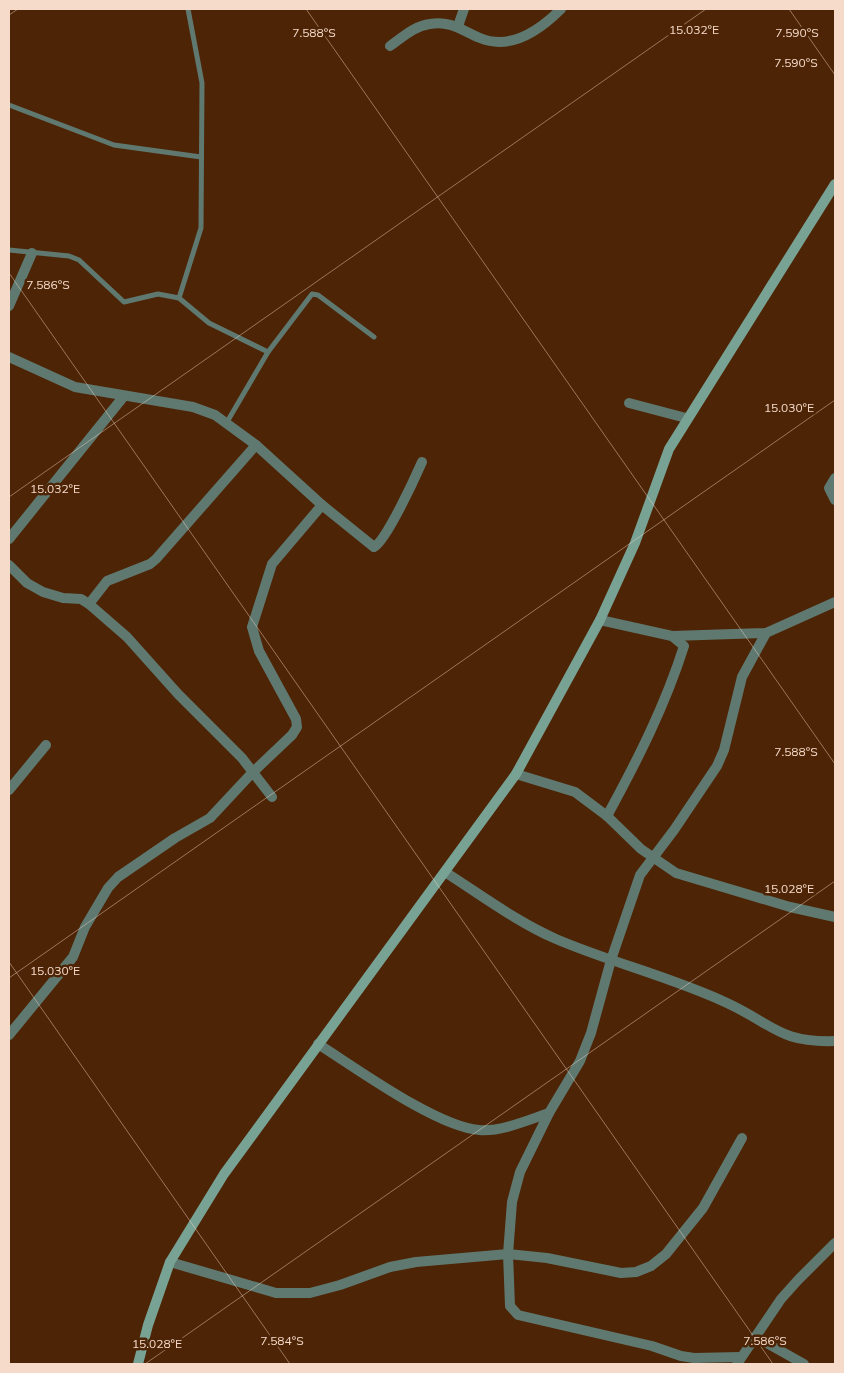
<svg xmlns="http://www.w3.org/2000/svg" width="844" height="1373" viewBox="0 0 844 1373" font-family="Mulish,sans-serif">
	<rect width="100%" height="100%" fill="#4d2405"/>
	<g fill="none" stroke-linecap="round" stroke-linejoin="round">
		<g stroke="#5f7970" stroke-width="5">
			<polyline points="9,105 114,145 201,157"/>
			<polyline points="9,250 69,256 79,260 124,302 158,294 179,298 209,323 268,352"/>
			<polyline points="179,298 201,228 202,83 188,9"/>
			<polyline points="227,422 268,352 312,294 318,295 374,337"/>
		</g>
		<g stroke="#5f7970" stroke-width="10">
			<polyline points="458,26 464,9"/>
			<path d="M390 46C403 37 414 26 430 24 450 20 463 31 480 38 511 51 541 29 561 9"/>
			<polyline points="9,306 32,253"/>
			<path d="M9 357 75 387 193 407 215 415 256 445 322 505 374 547C386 541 415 478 422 462"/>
			<polyline points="629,403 686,418"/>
			<polyline points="835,478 829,488 835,500"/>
			<polyline points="9,539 124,396"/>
			<polyline points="9,565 27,583 43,592 63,598 81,599 89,604 127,637 178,694 242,758 272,797"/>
			<polyline points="89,604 107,581 150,564 156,559 256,445"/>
			<polyline points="600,620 672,636 766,633 835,602"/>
			<polyline points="516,774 575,792 607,816 641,849 676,873 790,907 835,917"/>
			<polyline points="9,790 46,745"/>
			<path d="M607 816C637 761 665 706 684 646L672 636"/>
			<path d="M445 872C481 895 517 922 556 939 612 963 672 977 727 1003 773 1024 779 1043 835 1041"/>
			<polyline points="9,1035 73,957 85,927 108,888 118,877 175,838 210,818 253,772 292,735 297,727 296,719 259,651 252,627 272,564 322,505"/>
			<path d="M318 1044C356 1068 437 1127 479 1130 501 1132 528 1120 549 1113"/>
			<polyline points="170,1262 276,1293 310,1293 340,1285 390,1267 416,1262 508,1254 547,1258 621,1273 636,1272 651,1266 666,1254 703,1208 742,1138"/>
			<polyline points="756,1337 804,1364"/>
			<polyline points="741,1357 694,1358 681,1356 652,1346 518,1315 510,1306 508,1254 512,1202 520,1172 549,1113 580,1061 591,1033 611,960 640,875 674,830 717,766 724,750 742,677 766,633"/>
			<polyline points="737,1364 781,1299 798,1280 835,1243"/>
		</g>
		<polyline stroke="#78a294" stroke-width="10" points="138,1364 148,1325 170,1262 224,1174 516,774 600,620 635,543 669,449 835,184"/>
	</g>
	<path fill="none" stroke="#f6dbcb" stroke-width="1" stroke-opacity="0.45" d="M306 9 835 764M789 9 835 75M9 15 18 9M9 273 773 1364M9 497 706 9M9 962 290 1364M9 978 835 400M145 1364 835 881M833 1364 835 1362"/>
	<g font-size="12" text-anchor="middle" fill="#f6dbcb" stroke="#4d2405" stroke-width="5" stroke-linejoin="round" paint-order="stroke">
		<text x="694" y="34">15.032°E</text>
		<text x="797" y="37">7.590°S</text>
		<text x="314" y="37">7.588°S</text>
		<text x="796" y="67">7.590°S</text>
		<text x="48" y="289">7.586°S</text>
		<text x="789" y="412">15.030°E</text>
		<text x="55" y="493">15.032°E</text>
		<text x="796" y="756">7.588°S</text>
		<text x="789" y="893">15.028°E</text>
		<text x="55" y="975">15.030°E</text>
		<text x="282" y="1345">7.584°S</text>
		<text x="765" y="1345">7.586°S</text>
		<text x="157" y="1348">15.028°E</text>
	</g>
	<rect width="844" height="1373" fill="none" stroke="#f6dbcb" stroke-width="20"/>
</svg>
